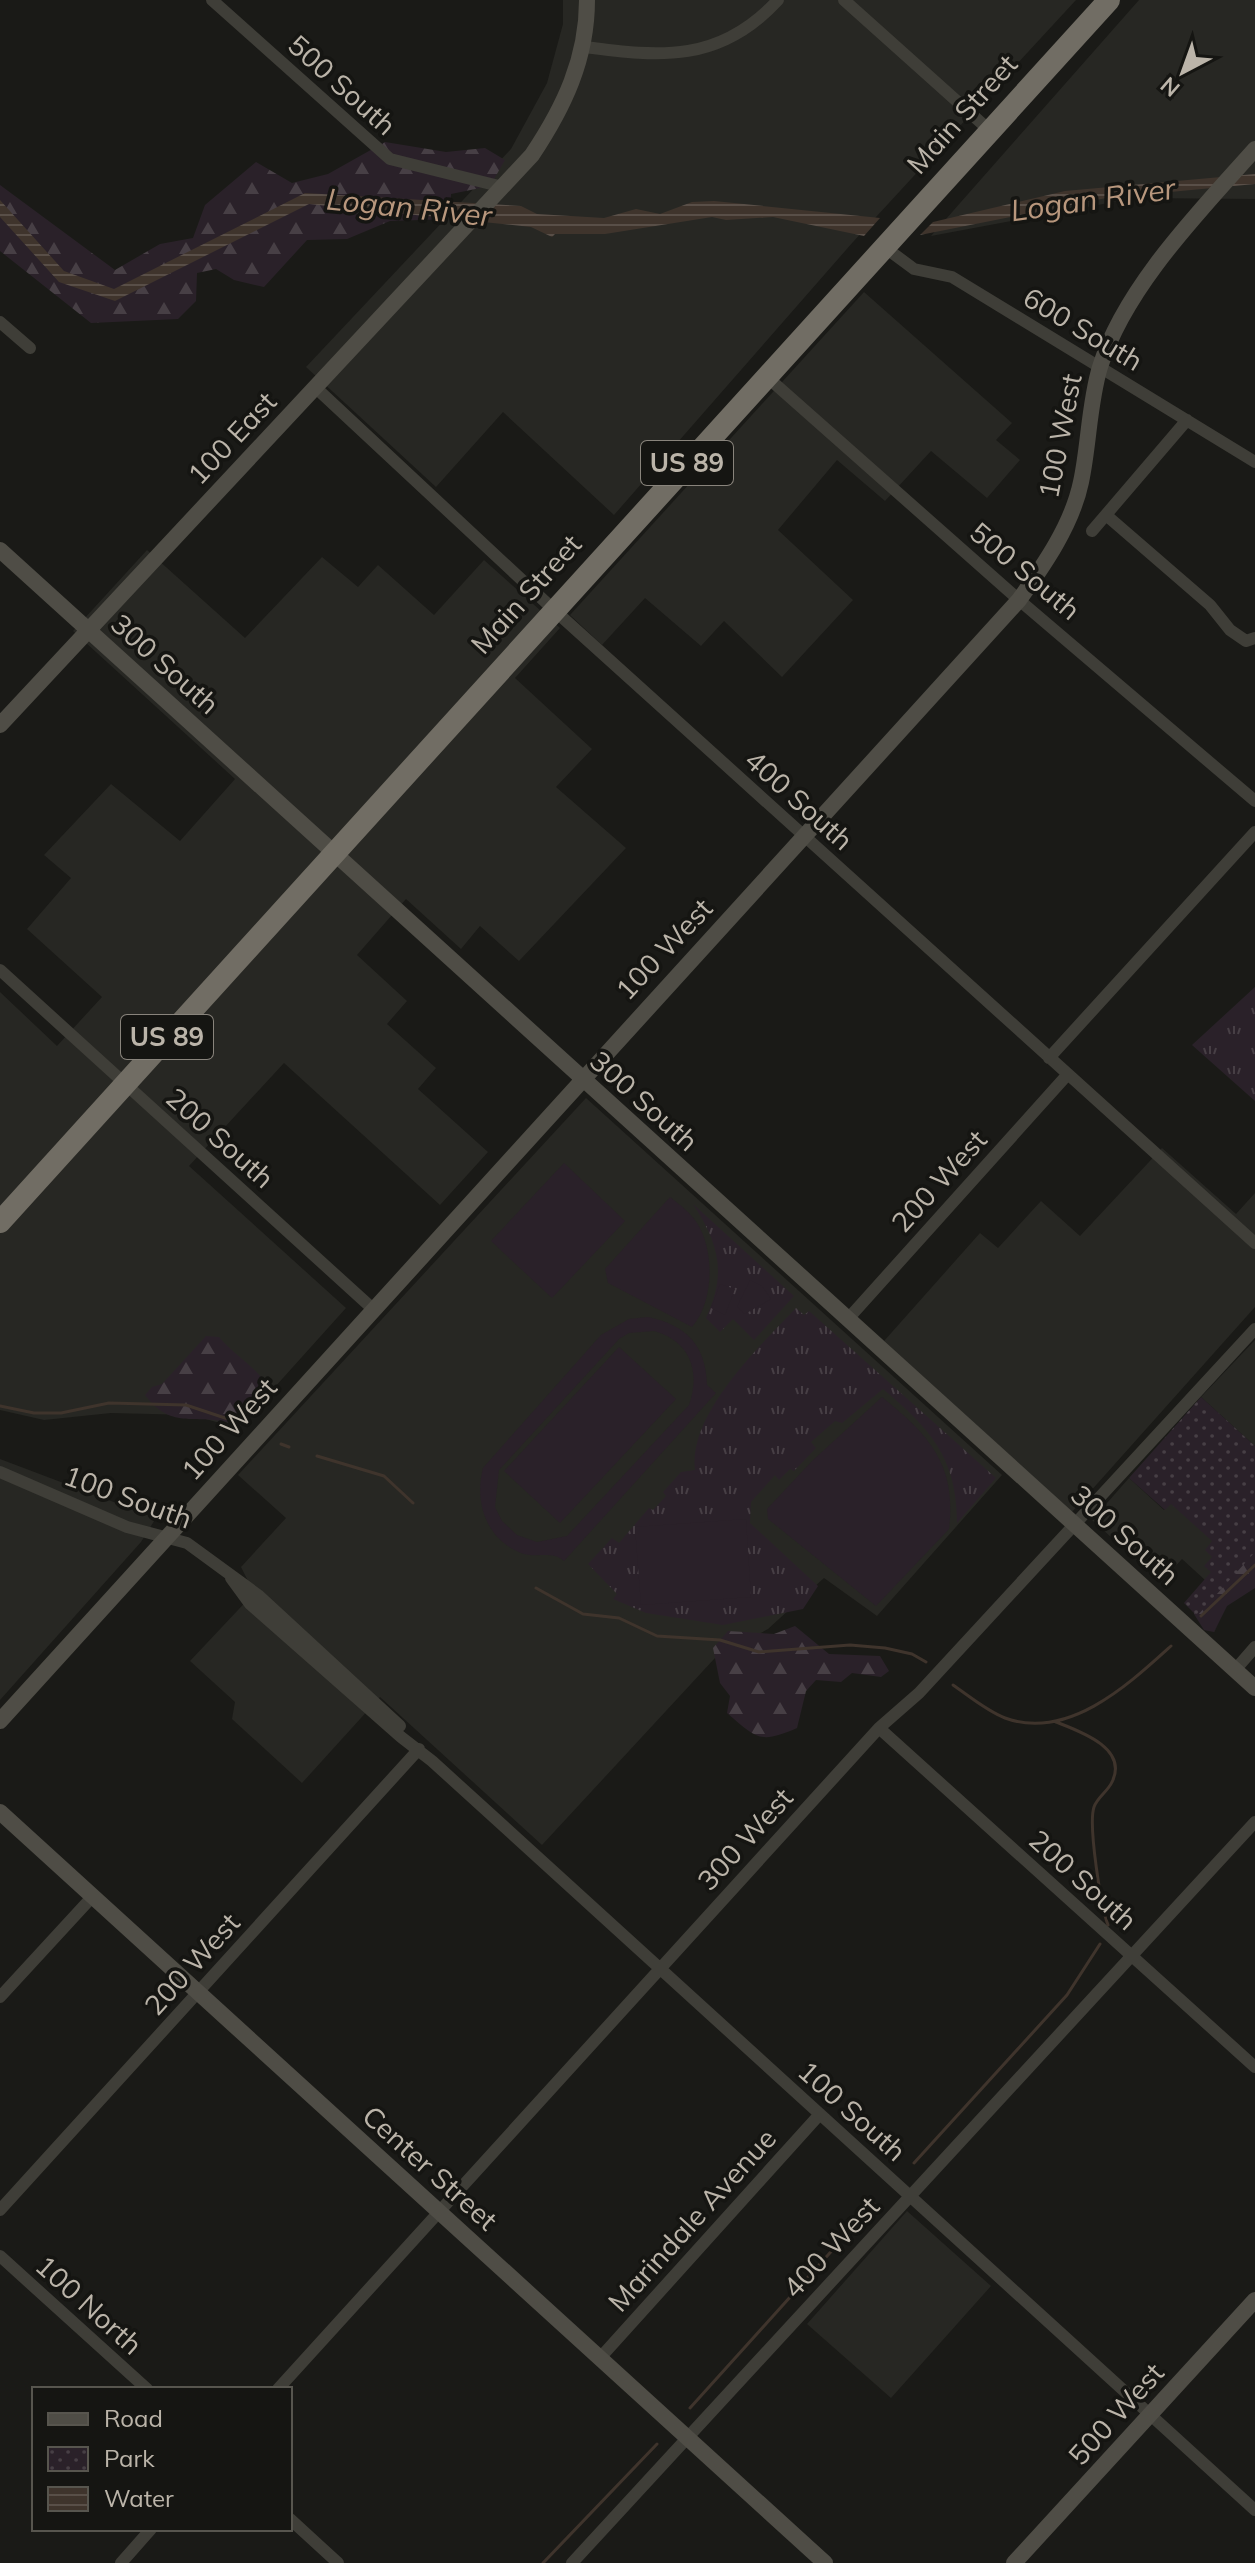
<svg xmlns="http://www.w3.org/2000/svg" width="1255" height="2563" viewBox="0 0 1255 2563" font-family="Mulish,sans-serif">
<defs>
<pattern id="grass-tufts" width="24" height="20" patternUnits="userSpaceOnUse" patternTransform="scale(2)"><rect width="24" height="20" fill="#2a2129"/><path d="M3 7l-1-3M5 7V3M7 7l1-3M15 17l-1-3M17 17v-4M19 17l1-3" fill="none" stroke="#473f45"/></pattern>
<pattern id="forest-firs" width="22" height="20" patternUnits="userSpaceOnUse" patternTransform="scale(2)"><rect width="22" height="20" fill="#2a2129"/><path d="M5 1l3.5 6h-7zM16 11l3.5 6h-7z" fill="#473f45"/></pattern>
<pattern id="park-dots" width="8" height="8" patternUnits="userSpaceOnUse" patternTransform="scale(2)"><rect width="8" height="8" fill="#2a2129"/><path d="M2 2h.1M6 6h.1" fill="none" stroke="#473f45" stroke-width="1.8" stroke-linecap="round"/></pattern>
<pattern id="water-rules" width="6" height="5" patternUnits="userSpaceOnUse" patternTransform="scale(2)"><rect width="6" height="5" fill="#3f342c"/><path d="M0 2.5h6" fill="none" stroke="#594f48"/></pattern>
</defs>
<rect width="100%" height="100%" fill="#1a1a17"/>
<path fill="#272723" d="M563,0h513l-223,242 -239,273 -111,-103 -67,75 -130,-120 205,-218 36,-66 16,-59z
M1139,0h116v199l-120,-1 -204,38z
M864,292l148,131 -16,17 24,20 -33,38 -56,-47 -46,50 -48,-41 -59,70 75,70 -71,77 -58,-56 -23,25 -56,-48 -43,47 -32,-30z
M147,550l98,88 77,-81 36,30 20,-22 56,50 50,-55 76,68 -45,50 77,71 -36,38 70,61 -107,113 -39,-35 -19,23 -55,-50 -49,56 50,46 -20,23 49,44 -18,21 70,63 -48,53 -156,-142 -95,103 157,142 -108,120 -47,-13 -80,-2 -67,7 -44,-10v-418l57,54 45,-49 -75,-68 44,-51 -27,-23 67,-71 69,57 55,-62 -162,-148z
M586,1098l416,377 -125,141 -53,-38 -56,51 -53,29 -173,187 -162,-148 -78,86 -70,-64 3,-17 -45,-41 64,-68 -13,-26 45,-49 -48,-43z
M1162,1148l74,66 19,-21v114l-183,205 -188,-171 96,-108 18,15 43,-47 39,35z
M1255,1340v106l-54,-49z
M0,1459l156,59 -15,24 -141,158z
M1129,1478l35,32 7,-7 42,38 -1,31 -7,8 -23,-21 -21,23 -69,-62z
M907,2211l84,75 -100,112 -84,-74z"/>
<path fill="url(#grass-tufts)" d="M1255,987v114l-63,-56z
M693,1204l101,92 -40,44 -21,-21 -13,13 -14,-14c21,-45 13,-74 -13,-114z
M796,1308l8,7 5,-4 187,167 -39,45c0,-66 -27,-94 -74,-134l-41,34 -7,-2 -24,21 5,6 -22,23 -4,-2 -11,11 -4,-5 -24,27 -1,21 68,63 -15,23 -80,16 -77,-12 -33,-14 4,-5 -29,-30 24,-26 7,5 30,-35 4,2 13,-14 -3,-4 18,-20 14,-2c-7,-56 64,-123 101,-162z"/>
<path fill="url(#forest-firs)" d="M385,142l61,10 39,-4 20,12 -15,26 -39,8 -1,25 -60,2 -43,18 -40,1 -43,47 -30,-7 -18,-11 -19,4 -1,28 -18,18 -87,4 -91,-72v-66l115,85 45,-26 33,-6 12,-33 51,-43 36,21 36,-9z
M206,1336l13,1c16,19 35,28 49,49l-34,38c-37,-12 -61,8 -89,-29l7,-8 10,-3z
M1255,1525v63l-28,18 -13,26 -10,-2 -10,-16 1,-6z
M795,1626l34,28 51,2 9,15 -8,6 -29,-4 -11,9 -25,-2 -10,11 -9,37c-37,16 -40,11 -70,-15l3,-17 -10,-13 -7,-35 15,-17 46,3z"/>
<path fill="url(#park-dots)" d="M1201,1397l54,49v106l-58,64 -13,-13 27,-31 -7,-6 8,-9 -7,-7 7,-9 -41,-37 -6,6 -36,-32z"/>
<path fill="#2a2129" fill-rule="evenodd" d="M564,1163l61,58 -73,77 -61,-57z
M670,1197c10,8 20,15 27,26 18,28 17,79 -5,104l-84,-44 -3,-14z
M750,1280l12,6 9,13 -26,15 -8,-7z
M720,1284l15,5 -10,26 -14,-7z
M648,1317c38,8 58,28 59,68l9,8 -152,168c-13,-11 -27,-2 -43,-8 -35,-14 -47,-51 -38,-85l118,-133 28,-16zM654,1331c36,10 47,40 35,74l-122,131 -30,6 -20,-7 -15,-14 -7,-14 4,-37 120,-131 10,-6z
M619,1347l57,52 -116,124 -56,-52z
M882,1397c47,38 75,68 67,132l-73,77 -108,-87 -1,-10 45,-48z
M746,1519l5,78 -110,8 -6,-78z"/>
<path fill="url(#water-rules)" d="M1255,174v10l-149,14 -186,37 13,-13 132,-31z
M305,193l216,13 16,8 67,4 32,-9 24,5 32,-12 22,-1 166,17 -16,18 -91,-19 -47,3 -14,-3 -107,17h-50l-3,3 -21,-10 -222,-23 -194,97 -56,-19 -59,-65v-17l64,71 50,18z"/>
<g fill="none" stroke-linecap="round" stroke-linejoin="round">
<path stroke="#3f342c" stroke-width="3" d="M0,1406l34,7h27l48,-10 77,2 51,17
M281,1444l8,3
M317,1456l67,20 29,27
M536,1588l47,26 36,4 38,18 63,4 39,12 91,-7 35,3 27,6 14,8
M1201,1616l54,-51
M953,1685c16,11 34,26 52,33 63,23 123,-33 166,-72
M1056,1722c23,9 73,26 56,60 -4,9 -15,16 -18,25 -6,18 7,100 14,118
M914,2163l153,-168 33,-51
M690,2408l184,-204
M543,2563l114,-119"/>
<path stroke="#3f3e38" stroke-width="12" d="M212,0l178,159 113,28
M844,0l144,129
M584,47c77,10 136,16 194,-47
M883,246l31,23 38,8 303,185
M0,322l30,26
M766,376l253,224 236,201
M315,387l238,222 702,634
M1106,515l104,90 20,25 16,11 9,-3
M1092,531l95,-111
M0,970l373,339
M1049,1058l206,-226
M847,1320l221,-246
M0,1472l127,55 60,16 71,52 142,131
M231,1578l19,26 151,133 31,24 823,749
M1235,1670l20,-23
M879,1728l376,339
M0,1997l93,-101
M0,2210l419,-461
M0,2256l147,133
M600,2358l220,-244
M278,2389l601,-661 40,-35 336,-364
M290,2519l48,44
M121,2563l30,-34
M572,2563l683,-741"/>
<path stroke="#4f4d46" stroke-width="16" d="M0,550l1255,1138
M0,725l532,-570c32,-48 55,-96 55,-155
M0,1721l1019,-1121c25,-35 53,-75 62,-118 8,-37 8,-79 19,-115 25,-80 100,-156 155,-218
M0,1812l825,751
M1014,2563l241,-263"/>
<path stroke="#716d64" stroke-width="22" d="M0,1222l1109,-1222"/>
</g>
<g text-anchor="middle" stroke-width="7" stroke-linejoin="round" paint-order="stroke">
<g fill="#151512" stroke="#89847c" stroke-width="2">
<rect x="641" y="441" width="92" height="44" rx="6"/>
<rect x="121" y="1015" width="92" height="44" rx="6"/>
</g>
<g font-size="26" font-weight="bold" fill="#bbb4a9">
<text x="687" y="472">US 89</text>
<text x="167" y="1046">US 89</text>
</g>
<g font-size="28" fill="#bbb4a9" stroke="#151512">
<text transform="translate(342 85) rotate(42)" y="10">500 South</text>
<text transform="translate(962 114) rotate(-48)" y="10">Main Street</text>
<text transform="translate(1083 329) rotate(31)" y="10">600 South</text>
<text transform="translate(1060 436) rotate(-79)" y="10">100 West</text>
<text transform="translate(232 438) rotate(-47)" y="10">100 East</text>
<text transform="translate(1025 571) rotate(40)" y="10">500 South</text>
<text transform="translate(526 594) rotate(-48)" y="10">Main Street</text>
<text transform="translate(165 664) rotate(42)" y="10">300 South</text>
<text transform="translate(799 800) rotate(42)" y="10">400 South</text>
<text transform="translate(664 949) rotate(-47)" y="10">100 West</text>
<text transform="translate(644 1101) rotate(42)" y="10">300 South</text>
<text transform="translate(220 1138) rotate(42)" y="10">200 South</text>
<text transform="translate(939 1181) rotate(-48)" y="10">200 West</text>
<text transform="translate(229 1429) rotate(-48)" y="10">100 West</text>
<text transform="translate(128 1497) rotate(20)" y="10">100 South</text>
<text transform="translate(1125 1535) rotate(42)" y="10">300 South</text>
<text transform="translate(745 1839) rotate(-48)" y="10">300 West</text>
<text transform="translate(1083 1880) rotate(42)" y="10">200 South</text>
<text transform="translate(192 1964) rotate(-48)" y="10">200 West</text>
<text transform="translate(852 2111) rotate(42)" y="10">100 South</text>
<text transform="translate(430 2168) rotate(42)" y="10">Center Street</text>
<text transform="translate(692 2220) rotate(-48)" y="10">Marindale Avenue</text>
<text transform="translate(831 2247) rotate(-47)" y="10">400 West</text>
<text transform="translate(89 2305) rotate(42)" y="10">100 North</text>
<text transform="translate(1116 2414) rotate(-48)" y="10">500 West</text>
</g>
<g font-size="30" font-style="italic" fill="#b8977d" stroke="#151512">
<text transform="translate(1093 200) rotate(-8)" y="10">Logan River</text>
<text transform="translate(409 208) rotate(6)" y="10">Logan River</text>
</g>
</g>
<rect x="32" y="2387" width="260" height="144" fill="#151512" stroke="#57554e" stroke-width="2"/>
<rect x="48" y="2413" width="40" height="12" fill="#4f4d46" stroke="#57554e" stroke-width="2"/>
<text x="104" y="2427" font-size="24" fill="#bbb4a9">Road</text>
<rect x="48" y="2447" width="40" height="24" fill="url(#park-dots)" stroke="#57554e" stroke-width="2"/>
<text x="104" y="2467" font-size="24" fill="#bbb4a9">Park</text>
<rect x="48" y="2487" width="40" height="24" fill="url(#water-rules)" stroke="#57554e" stroke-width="2"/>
<text x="104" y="2507" font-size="24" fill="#bbb4a9">Water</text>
<g transform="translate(1183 72) rotate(221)" stroke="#151512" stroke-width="6" paint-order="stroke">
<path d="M0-6L14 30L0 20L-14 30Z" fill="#bbb4a9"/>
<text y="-12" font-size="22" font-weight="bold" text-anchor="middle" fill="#bbb4a9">N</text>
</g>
</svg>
